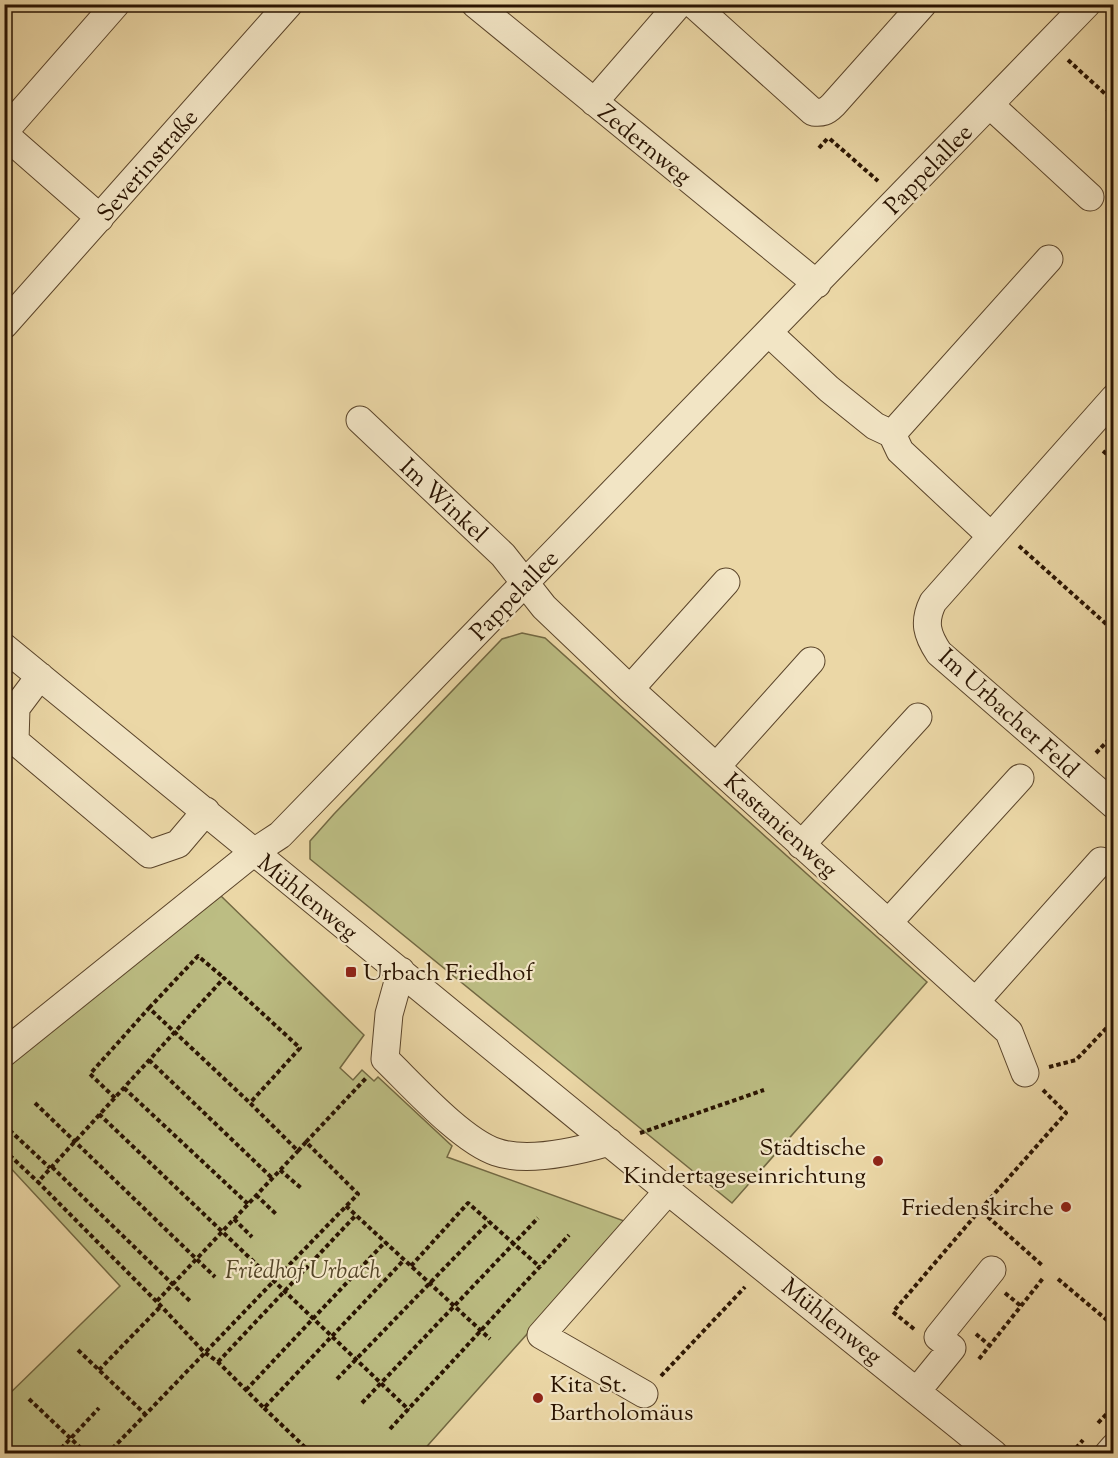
<svg xmlns="http://www.w3.org/2000/svg" width="1118" height="1458" viewBox="0 0 1118 1458" font-family="'Sorts Mill Goudy',serif">
<rect width="100%" height="100%" fill="#ebd7a6"/>
<filter id="stains"><feTurbulence type="fractalNoise" baseFrequency=".00333" numOctaves="4"/><feColorMatrix values="0 0 0 0 .2 0 0 0 0 .09 0 0 0 0 .02 0 0 0 .5 -.17"/></filter>
<radialGradient id="worn" r=".72"><stop offset=".6" stop-color="#630" stop-opacity="0"/><stop offset="1" stop-color="#630" stop-opacity=".3"/></radialGradient>
<path fill="#bcbd83" stroke="#726842" stroke-width="1.5" d="M522,633l23,5 382,344 -195,221 -422,-344v-18l24,-27 168,-175z
M221,896l143,139 -24,33 13,12 9,-10 12,11 4,-4 74,69 -5,11 180,65 -206,231h-416v-55l115,-112 -115,-124v-95z"/>
<g fill="none" stroke-linecap="round" stroke-linejoin="round">
<defs>
<path id="minor" d="M475,4l342,280
M693,4l120,108c9,1 13,0 20,-7l90,-101
M594,102l85,-98
M990,105l100,92
M4,132l112,-128
M4,134l96,84
M4,325l285,-321
M769,333l60,56 46,37 17,8 8,17 91,85
M1114,398l-181,204c-10,20 -6,33 6,51l175,152
M360,420l143,135 41,52 86,82 379,343 16,41
M892,434l157,-175
M4,647l664,544 326,263
M40,676l-24,32 -1,33 134,113 29,-10 28,-33
M630,689l96,-107
M716,767l95,-106
M801,845l117,-128
M888,923l132,-145
M401,971l-12,43 -4,45c28,27 76,81 111,93 31,11 82,-1 113,-10
M976,1001l125,-140
M4,1053l250,-201 26,-17 807,-831
M917,1391l35,-43 -14,-11 54,-67
M644,1394l-103,-59 127,-144
M1108,1454l6,-7"/>
</defs>
<use href="#minor" stroke="#5a442a" stroke-width="29"/>
<path stroke="#291301" stroke-width="4" stroke-dasharray="4.5 3" stroke-linecap="butt" d="M1068,60l46,42
M1107,112l7,-8
M830,139l48,42
M819,148l8,-9
M1103,451l11,9
M1019,546l95,85
M1096,753l18,-19
M149,1008l49,-52 26,22
M149,1060l123,118
M1049,1067l27,-7 38,-40
M124,1088l124,116
M1043,1090l23,23 -86,97 63,56
M115,1098l-25,-24 59,-66 101,95
M35,1103l180,174
M99,1114l310,296
M4,1125l46,43
M640,1133l124,-43
M306,1142l61,-65
M4,1150l34,32
M52,1167l139,135
M280,1170l21,18
M256,1195l20,19
M346,1206l144,133
M234,1219l18,18
M411,1266l57,-63 72,64
M1058,1279l56,47
M1005,1293l16,13
M157,1301l141,-150
M914,1329l-21,-17 87,-102
M976,1334l13,11
M78,1350l67,64
M979,1359l65,-82
M218,1362l138,-147
M99,1370l62,-64
M661,1376l84,-89
M337,1379l152,-157
M246,1390l139,-148
M29,1399l58,55
M362,1403l176,-185
M264,1408l48,46
M1098,1423l16,-17
M390,1429l179,-194
M56,1454l43,-46
M107,1454c84,-86 167,-174 251,-260l-52,-52 -8,9 -48,-48 50,-55 -76,-70 -186,204 123,124 43,46 14,10 46,46 140,-148
M1071,1454l12,-14"/>
<use href="#minor" stroke="#f2e5c5" stroke-width="27"/>
</g>
<g fill="#8f2418" stroke="#f2e5c5" stroke-width="2">
<rect x="345" y="966" width="12" height="12" rx="3"/>
<circle cx="878" cy="1161" r="6"/>
<circle cx="1066" cy="1207" r="6"/>
<circle cx="538" cy="1398" r="6"/>
</g>
<g text-anchor="middle" stroke-width="4.5" stroke-linejoin="round" paint-order="stroke">
<g font-size="24" fill="#291301" stroke="#f2e5c5">
<text transform="translate(645 144) rotate(39)" y="8">Zedernweg</text>
<text transform="translate(147 165) rotate(-49)" y="8">Severinstraße</text>
<text transform="translate(928 169) rotate(-46)" y="8">Pappelallee</text>
<text transform="translate(444 500) rotate(43)" y="8">Im Winkel</text>
<text transform="translate(514 595) rotate(-46)" y="8">Pappelallee</text>
<text transform="translate(1009 713) rotate(42)" y="8">Im Urbacher Feld</text>
<text transform="translate(781 825) rotate(42)" y="8">Kastanienweg</text>
<text transform="translate(308 897) rotate(39)" y="8">Mühlenweg</text>
<text transform="translate(832 1321) rotate(39)" y="8">Mühlenweg</text>
</g>
<g font-size="24" fill="#291301" stroke="#f2e5c5" text-anchor="start">
<text x="363" y="980">Urbach Friedhof</text>
<text x="866" y="1155" text-anchor="end">Städtische<tspan x="866" dy="28">Kindertageseinrichtung</tspan></text>
<text x="1054" y="1215" text-anchor="end">Friedenskirche</text>
<text x="550" y="1392">Kita St.<tspan x="550" dy="28">Bartholomäus</tspan></text>
</g>
<g font-size="24" font-style="italic" fill="#554628" stroke="#f2e5c5">
<text x="303" y="1278">Friedhof Urbach</text>
</g>
</g>
<rect width="1118" height="1458" fill="none" stroke="#ebd7a6" stroke-width="24"/>
<rect x="6" y="6" width="1106" height="1446" fill="none" stroke="#291301" stroke-width="3"/>
<rect x="12" y="12" width="1094" height="1434" fill="none" stroke="#291301" stroke-width="1.5"/>
<rect width="100%" height="100%" filter="url(#stains)"/>
<rect width="100%" height="100%" fill="url(#worn)"/>
</svg>
